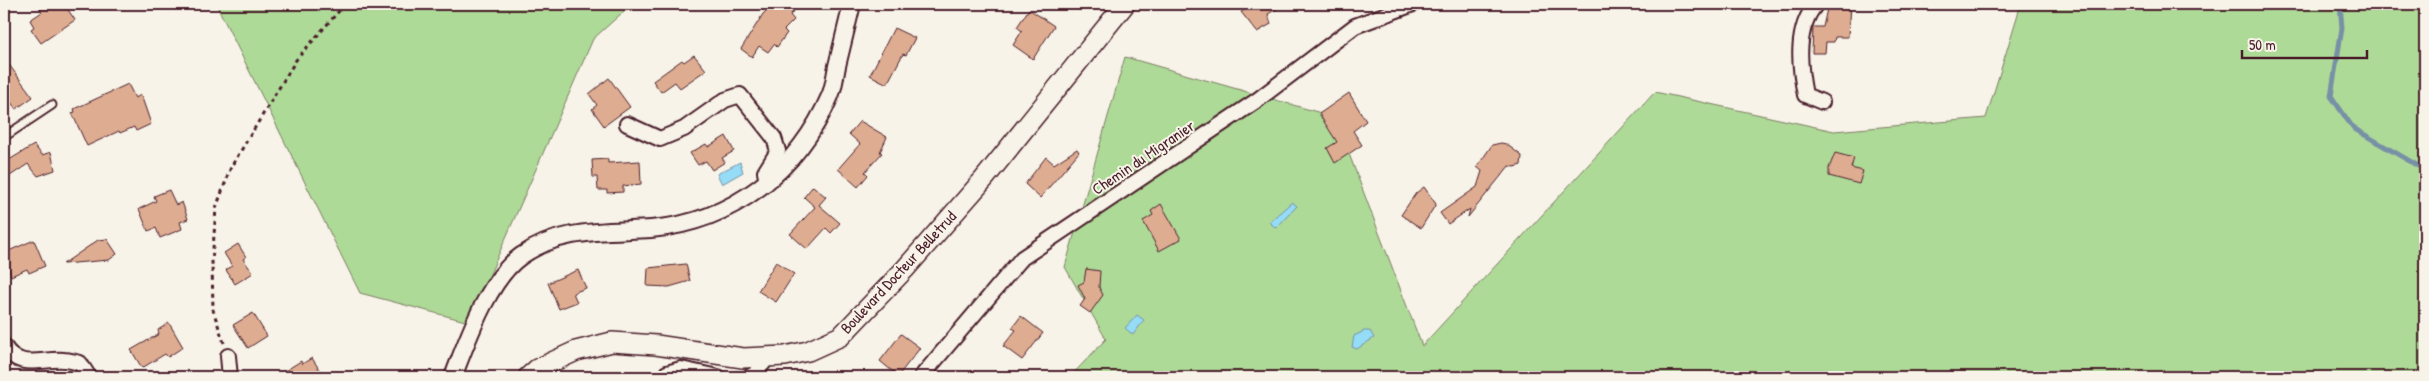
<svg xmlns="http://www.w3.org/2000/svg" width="2429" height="381" viewBox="0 0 2429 381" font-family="'Patrick Hand',sans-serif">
<rect width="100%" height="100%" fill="#f7f3e8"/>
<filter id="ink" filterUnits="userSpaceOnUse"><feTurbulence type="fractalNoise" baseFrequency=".02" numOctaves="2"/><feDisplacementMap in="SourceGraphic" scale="10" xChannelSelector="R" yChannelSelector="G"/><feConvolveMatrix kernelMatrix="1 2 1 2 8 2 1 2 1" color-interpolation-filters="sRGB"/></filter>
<g filter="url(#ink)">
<path fill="#aeda98" stroke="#7c7c62" d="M216,4h416l-39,35 -124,283 -109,-29z
M2021,4h404v373h-1355l36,-38 -41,-72 60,-210 210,60 87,229 233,-254 179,39 152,-13z"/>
<path fill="#95dcf7" stroke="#7790a5" d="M740,162l3,10 -21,12 -5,-10z
M1292,202l5,4 -21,22 -7,-6z
M1137,315l7,5 -11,15 -8,-7z
M1364,331h6l4,7 -17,11 -5,-2 2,-11z"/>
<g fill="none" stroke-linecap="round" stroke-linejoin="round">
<path stroke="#7790a5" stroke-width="5" d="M2340,4l2,24 -11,68 22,32 72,42"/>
</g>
<path fill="#deac91" stroke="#4a1f2b" d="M37,4h27l11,16 -34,23 -10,-14 3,-2 -4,-7 12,-8z
M773,4h27l-10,11 4,5 -10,10 3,3 -10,14 -3,-3 -6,8 -9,-6 -7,11 -11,-8 22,-35z
M1256,4h29l-17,10 3,10 -14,8 -16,-20z
M1828,4h22l-2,33h-13l-1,5h-8l-1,11h-13l1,-26h10z
M1029,9l25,17 -21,33 -20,-14 9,-14 -5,-4z
M894,28l21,10 -9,17 -3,-1 -16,30 -17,-9z
M694,55l12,15 -26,18 -5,-6 -14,10 -8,-11 29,-21 2,2z
M4,58l29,39 -17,12 -12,-16z
M609,78l21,29 -26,19 -12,-17 5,-4 -8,-11z
M128,84l7,14 6,-3 10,29 -15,7 -2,-4 -14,6 -1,-2 -32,15 -15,-33 3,-1 -1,-3z
M1349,93l17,28 -13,10 9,14 -27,18 -8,-15 10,-6 -18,-28z
M860,121l27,16 -7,15 2,1 -17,19 3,3 -10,12 -20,-18 22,-25 -11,-10z
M726,136l8,15 -12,7 3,4 -13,8 -6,-9 -8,4 -8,-12 16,-9 2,3z
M1501,143l5,1 16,12 -1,9 -6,2 -6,-1 -41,51 2,-8 -22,15 -8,-11 37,-26 5,-16 -5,-4 15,-22z
M34,145l8,10 9,-3 4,18 -17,6 -10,-12 -24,16v-17z
M1077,149l2,3 -39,46 -15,-14 21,-27 8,7z
M1835,153l19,5 -3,10 12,3 -4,13 -30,-8v-8z
M608,159v4l32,-2 1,23 -18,2v6l-16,1v-3h-9l-1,-13h-4l-1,-17z
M813,186l13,11 -7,8 21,18 -9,10 -5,-5 -19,21 -17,-15 25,-27 -11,-10z
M1424,187l12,17 -15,24 -20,-13 15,-22z
M169,190l7,15 6,-3 6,17 -8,3 2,7 -22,9 -4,-10 -8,3 -9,-22 17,-8 -2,-5z
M1161,204l20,35 -22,12 -16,-30 10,-6 -2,-4z
M107,239l10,15 -8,6 -46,4 35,-24z
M34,240l11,26 -16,7 -2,-4 -16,7 -7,-23z
M238,244l8,13 -3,2 10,14 -18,11 -9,-14 6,-4 -8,-13z
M776,262l18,12 -18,28 -18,-11z
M686,264l4,17 -21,6 -22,-1 1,-18z
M1086,269l14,2 -1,16 4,8 -13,18 -10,-7 5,-7 -7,-14 6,-3z
M578,270l8,18 -13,5 4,9 -18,7 -11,-26z
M253,313l14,23 -19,12 -15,-23z
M1021,316l22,17 -21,27 -19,-14 13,-16 -4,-2z
M169,323l14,24 -15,10 -3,-3 -23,14 -11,-18 28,-16 -1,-4z
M901,334l19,14 -22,28 -18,-15z
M312,358l12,19h-49l26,-16 1,3z"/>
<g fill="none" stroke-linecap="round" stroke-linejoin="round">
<defs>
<path id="service" d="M4,137l48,-32"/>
<path id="minor" d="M1816,4c-21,25 -17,61 -11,91l17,7
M627,124l33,15 24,-10 41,-29 15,-5 34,43 4,13 -13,21 2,11
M4,346c15,25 37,12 60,14 5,0 11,2 16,3l9,14
M228,356l2,21
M666,377l1,-4 14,-4 37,8
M749,377l6,-3 13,-17
M921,377l101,-119 234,-157 99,-75 58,-22"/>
<path id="tertiary" d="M453,377c14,-36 35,-98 68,-121 40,-28 84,-24 130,-27 82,-7 147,-59 179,-133 4,-9 5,-20 7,-30 5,-20 10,-41 15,-62"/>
<path id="secondary" d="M528,377l9,-8 39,-18 36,-9 44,3 87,13 42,-2 23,-5 33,-15 64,-67 79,-90 141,-175"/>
</defs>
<use href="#service" stroke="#4a1f2b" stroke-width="11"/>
<use href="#minor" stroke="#4a1f2b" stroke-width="18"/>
<use href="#tertiary" stroke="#4a1f2b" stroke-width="20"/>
<use href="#secondary" stroke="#4a1f2b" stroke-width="22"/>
<path stroke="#4a1f2b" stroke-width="3" stroke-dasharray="4 4" stroke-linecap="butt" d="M224,343l-11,-33 -1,-48 4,-54 15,-41 65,-107 49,-56"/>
<use href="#service" stroke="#f7f3e8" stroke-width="7"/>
<use href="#minor" stroke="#f7f3e8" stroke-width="14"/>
<use href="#tertiary" stroke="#f7f3e8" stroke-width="16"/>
<use href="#secondary" stroke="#f7f3e8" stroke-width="19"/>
</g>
</g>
<g text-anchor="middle" stroke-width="4" stroke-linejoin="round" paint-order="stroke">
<g font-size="16" fill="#4a1f2b" stroke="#f7f3e8">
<text transform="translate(1143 157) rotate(-34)" y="6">Chemin du Migranier</text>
<text transform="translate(898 272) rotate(-47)" y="6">Boulevard Docteur Belletrud</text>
</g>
</g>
<rect width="2429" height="381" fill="none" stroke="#f7f3e8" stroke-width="20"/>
<rect x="10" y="10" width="2409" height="361" fill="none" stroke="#4a1f2b" stroke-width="2" filter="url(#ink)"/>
<path d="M2242 50v8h125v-8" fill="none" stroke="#4a1f2b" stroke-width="2.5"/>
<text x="2249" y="50" font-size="15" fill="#4a1f2b" stroke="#f7f3e8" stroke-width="4" paint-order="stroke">50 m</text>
</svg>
